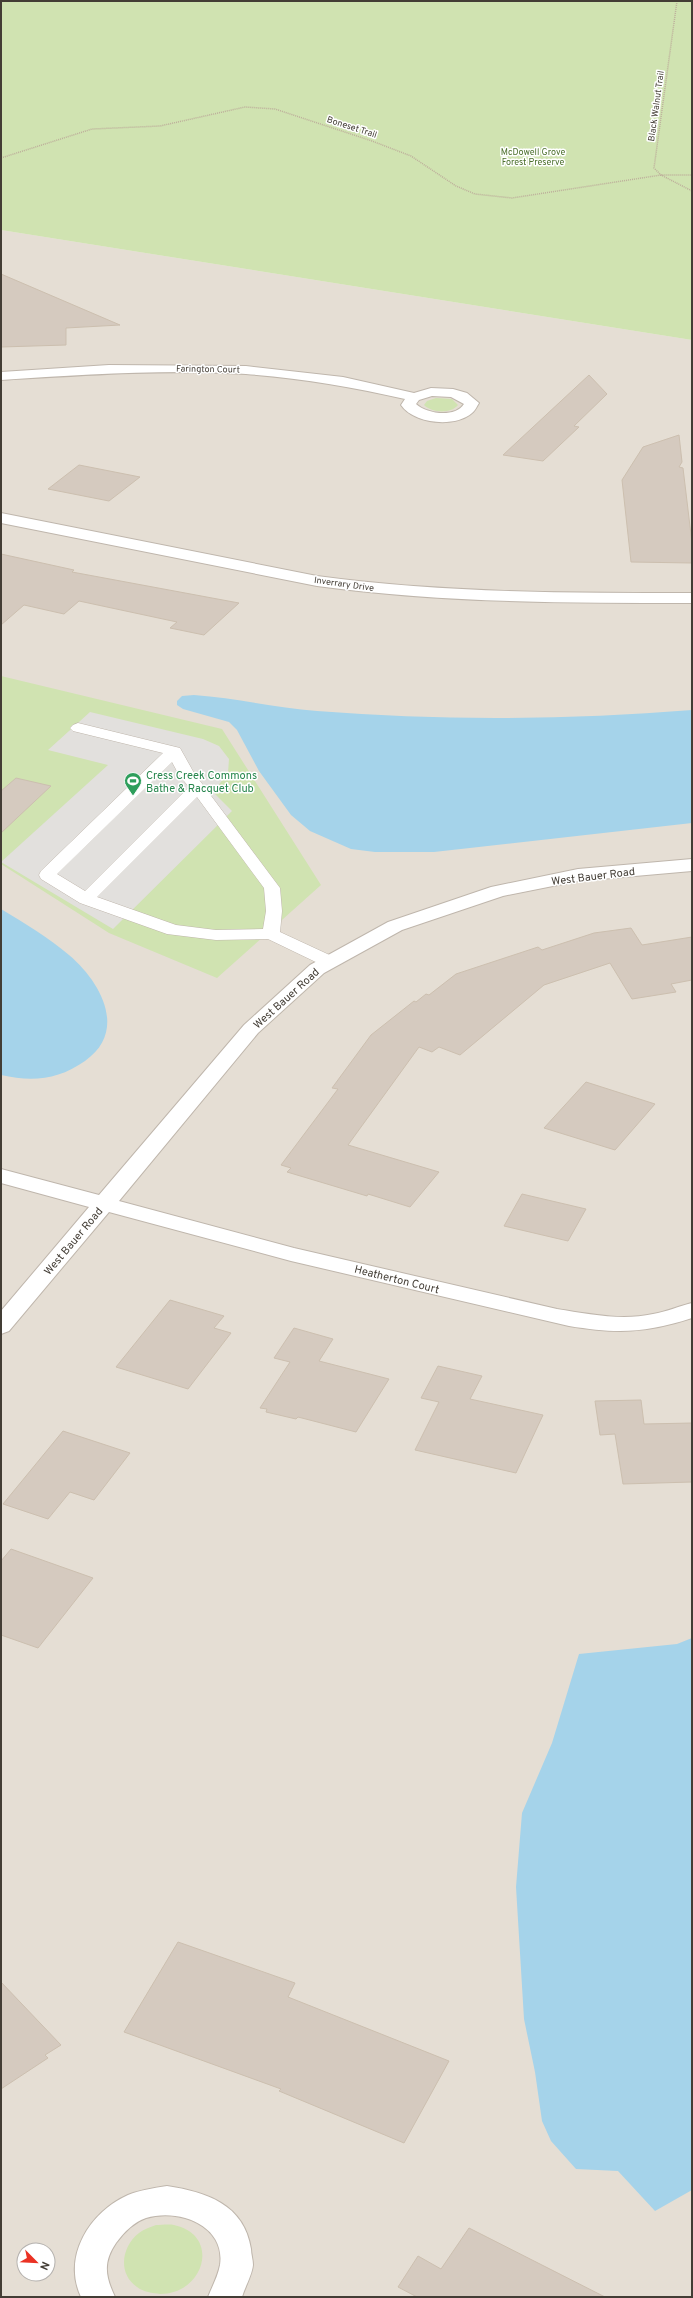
<svg xmlns="http://www.w3.org/2000/svg" width="693" height="2298" viewBox="0 0 693 2298" font-family="Overpass,sans-serif">
<rect width="100%" height="100%" fill="#f1ede5"/>
<path fill="#e5ded4" fill-rule="evenodd" d="M1,230l691,110v1957h-691zM24,2250h24v24h-24z"/>
<path fill="#d0e3b1" d="M1,1h691v339l-691,-110z
M436,398l16,1 6,6c-7,9 -26,8 -34,0l3,-4z
M1,676l221,53 99,156 -104,93 -108,-45 -108,-69z
M156,2225c5,0 13,-1 18,0 47,10 31,69 -14,69 -7,-1 -17,-2 -23,-7 -20,-14 -15,-41 2,-54 5,-4 12,-6 17,-8z"/>
<path fill="#e2e0dd" d="M90,712l113,27 16,7 10,13 -1,14 -15,19 19,19 -119,118 -112,-67 107,-97 -60,-15z"/>
<path fill="#a5d3ea" d="M194,695c42,3 82,13 123,16 125,10 250,9 375,-1v113l-258,29h-59l-24,-3 -41,-18 -19,-16 -32,-44 -22,-41 -8,-8 -46,-13 -6,-4v-4l5,-5z
M1,909c23,14 47,28 68,46 32,27 59,76 16,106 -27,19 -53,21 -84,14z
M692,1638v552l-37,21 -37,-40 -42,-2 -25,-28 -9,-20 -7,-49 -11,-53 -8,-132 6,-74 30,-70 27,-89 98,-10z"/>
<path fill="#d5cabf" stroke="#ccbfaf" d="M1,274l119,51 -54,3v17l-65,2z
M589,375l18,19 -33,32 5,1 -36,34 -40,-6z
M679,435l3,27 -3,5 4,1 9,75v20l-61,-1 -9,-82 21,-33z
M79,465l61,12 -31,24 -61,-12z
M1,554l73,16 -2,2 167,31 -35,32 -34,-7 7,-6 -98,-21 -15,13 -40,-9 -23,20z
M16,778l35,8 -50,47v-42z
M631,928l11,17 50,-8v43l-21,4 5,8 -44,7 -22,-36 -66,22 -84,70 -21,-8 -7,5 -13,-5 -71,98 91,27 -29,35 -42,-13 -1,2 -80,-24 4,-4 -10,-3 57,-76 -6,-1 39,-53 43,-34 2,1 10,-8 3,1 27,-21 82,-27 4,3 52,-17z
M586,1082l69,22 -40,46 -71,-22z
M522,1194l64,15 -18,32 -64,-15z
M170,1300l54,16 -10,12 17,5 -43,56 -72,-22z
M294,1328l39,11 -14,22 70,18 -33,53 -58,-15 -2,2 -30,-7 1,-3 -7,-1 30,-46 -16,-4z
M438,1366l44,10 -12,23 73,16 -27,58 -101,-23 24,-48 -18,-4z
M641,1400l3,24 48,-1v59l-69,2 -8,-50 -15,1 -5,-34z
M63,1431l67,22 -36,47 -24,-8 -22,27 -45,-15z
M11,1549l82,29 -55,70 -37,-13v-74z
M178,1942l117,41 -7,14 161,64 -45,82 -125,-52 2,-2 -157,-57z
M1,1982l60,63 -16,10 3,3 -47,31z
M469,2228l136,69h-188l-19,-10 20,-31 23,13z"/>
<g fill="none" stroke-linecap="round" stroke-linejoin="round">
<defs>
<path id="lane" d="M78,723l102,25 14,25 86,115 2,23 -2,21 56,26 3,4 -3,4h-12l-56,-27 -52,1 -49,-6 -87,-31 -39,-24 -2,-4 2,-4 122,-118 -90,-22 -3,-3 3,-3zM172,762l7,13 10,12 -104,104 -28,-17zM197,797l67,91 2,23 -3,18 -47,1 -40,-5 -79,-28z"/>
<path id="street" d="M109,365l137,1 97,11 71,16 17,-5 22,1 14,4 12,10c-2,3 -4,8 -7,10 -17,15 -58,11 -71,-8l4,-6c-52,-12 -105,-21 -159,-25 -81,-5 -164,1 -245,6v-8zM432,396l19,1 13,7c-9,14 -37,10 -48,0l3,-4z
M1,513l316,63c125,17 249,17 375,17v10c-126,0 -250,0 -375,-17l-316,-63z
M692,859v12l-114,10 -75,15 -101,34 -78,43 -66,60 -139,168 175,47 263,61c31,5 65,12 96,5 13,-2 26,-8 39,-11v15c-46,15 -75,16 -123,8l-278,-65 -182,-49 -100,119 -8,3v-23l88,-104 -88,-24v-14l98,26 145,-170 66,-60 78,-43 103,-35 87,-18z
M167,2186c39,6 77,18 84,63 0,5 2,11 2,16 -1,10 -8,22 -11,32h-34c4,-10 10,-21 12,-32 6,-40 -42,-57 -74,-47 -12,4 -22,14 -30,25 -13,19 -11,33 -1,54h-34c-19,-41 9,-85 47,-102 12,-5 26,-7 39,-9z"/>
</defs>
<use href="#lane" stroke="#bfb6ac" stroke-width="1"/>
<use href="#street" stroke="#bfb6ac" stroke-width="2"/>
<path stroke="#bdae9b" stroke-width="1.5" stroke-dasharray="1 1" stroke-linecap="butt" d="M677,1l-23,167 7,7 31,16
M1,158l91,-29 68,-3 85,-19 30,2 97,32 39,15 45,30 19,8 37,4 149,-23h31"/>
<use href="#lane" fill="#fff" fill-rule="evenodd"/>
<use href="#street" fill="#fff" fill-rule="evenodd"/>
</g>
<defs>
<symbol id="stadium-pin" viewBox="-11 -11 22 30"><path d="M0 17L-7.5 6A9.5 9.5 0 1 1 7.5 6Z" fill="#2e9e5b" stroke="#fff"/><path d="M0-5a6.5 5 0 1 0 0 10a6.5 5 0 1 0 0-10ZM-3.5-1.8h7v3.6h-7Z" fill="#fff"/></symbol>
</defs>
<g fill-rule="evenodd">
<use href="#stadium-pin" x="123" y="771" width="20" height="27"/>
</g>
<g text-anchor="middle" stroke-width="3" stroke-linejoin="round" paint-order="stroke">
<g font-size="9" fill="#433d35" stroke="#fff">
<text transform="translate(656 106) rotate(-82)" y="3">Black Walnut Trail</text>
<text transform="translate(352 127) rotate(18)" y="3">Boneset Trail</text>
<text transform="translate(208 369) rotate(1)" y="3">Farington Court</text>
<text transform="translate(344 584) rotate(8)" y="3">Inverrary Drive</text>
</g>
<g font-size="9" fill="#4c702d" stroke="#fff">
<text x="533" y="155">McDowell Grove<tspan x="533" dy="10">Forest Preserve</tspan></text>
</g>
<g font-size="11" fill="#27864d" stroke="#fff" text-anchor="start">
<text x="146" y="779">Cress Creek Commons<tspan x="146" dy="13">Bathe &amp; Racquet Club</tspan></text>
</g>
<g font-size="11" fill="#433d35" stroke="#fff">
<text transform="translate(593 876) rotate(-7)" y="4">West Bauer Road</text>
<text transform="translate(286 998) rotate(-42)" y="4">West Bauer Road</text>
<text transform="translate(73 1241) rotate(-50)" y="4">West Bauer Road</text>
<text transform="translate(397 1279) rotate(14)" y="4">Heatherton Court</text>
</g>
</g>
<rect width="693" height="2298" fill="none" stroke="#433d35" stroke-width="4"/>
<g transform="translate(36 2262) rotate(114)"><circle r="19" fill="#ffffff" stroke="#b4b1ae"/>
<path d="M0-3L7 15L0 10L-7 15Z" fill="#ea3224"/>
<text y="-6" font-size="11" font-weight="bold" text-anchor="middle" fill="#433d35">N</text>
</g>
</svg>
